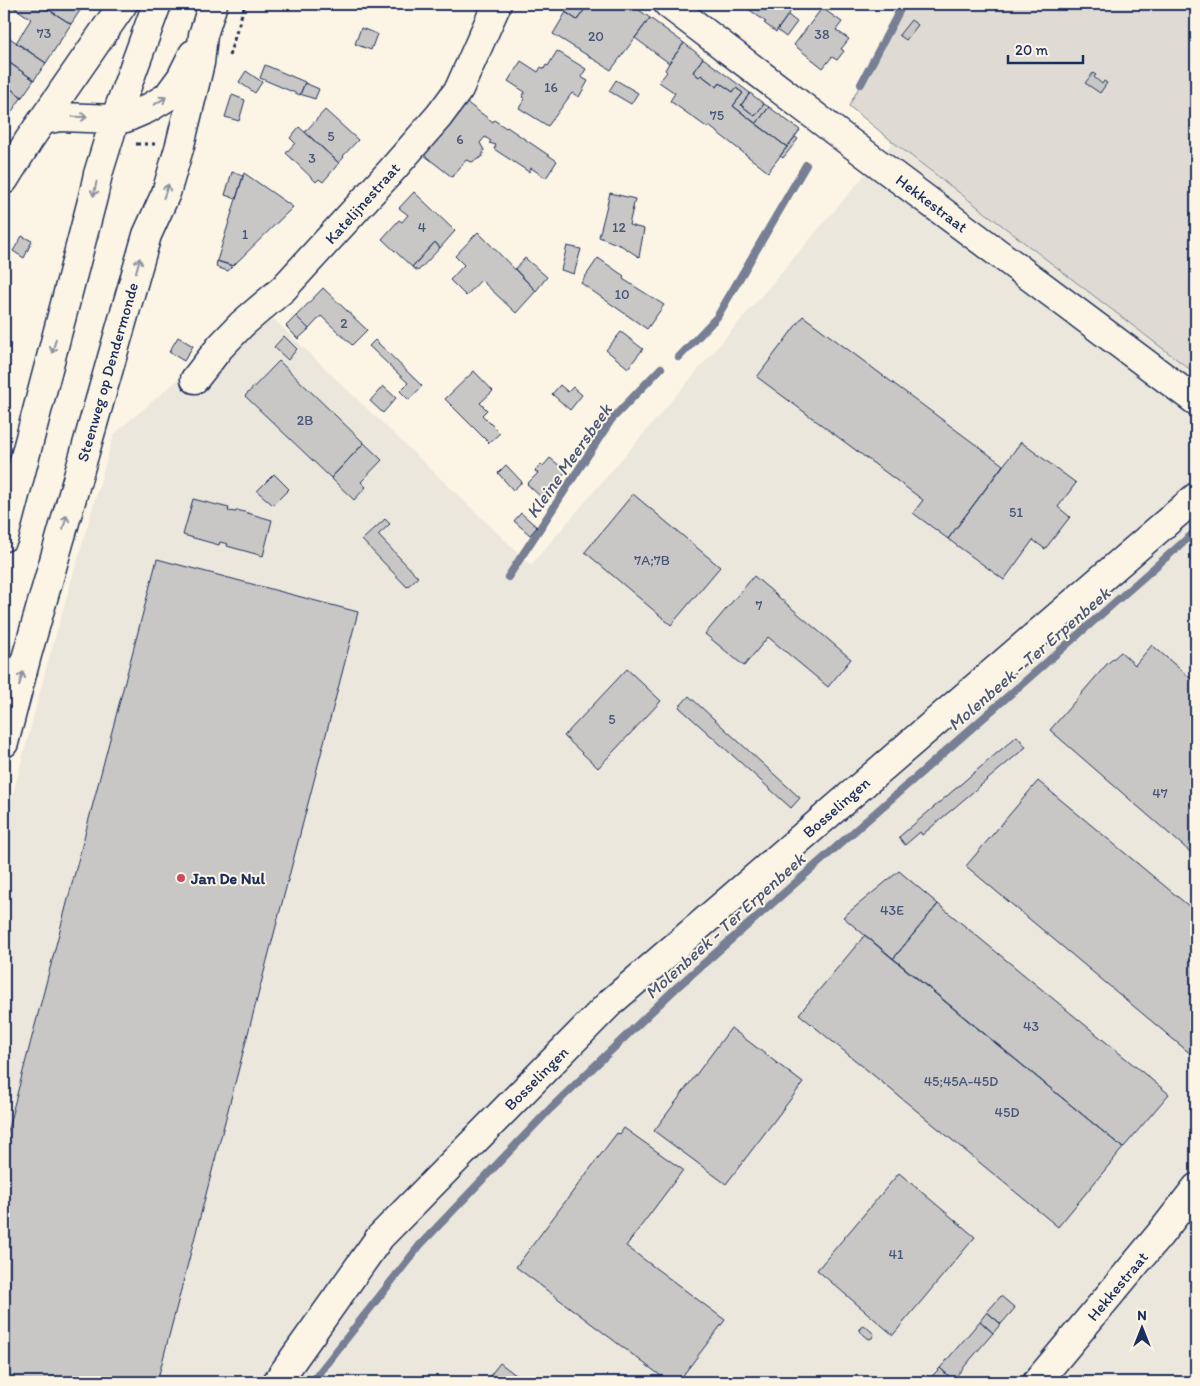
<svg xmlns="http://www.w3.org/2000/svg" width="1200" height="1386" viewBox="0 0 1200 1386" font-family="Itim,sans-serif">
<rect width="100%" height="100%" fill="#fcf5e5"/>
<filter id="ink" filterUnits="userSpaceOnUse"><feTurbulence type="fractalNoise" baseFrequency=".02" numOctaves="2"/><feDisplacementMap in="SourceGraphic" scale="10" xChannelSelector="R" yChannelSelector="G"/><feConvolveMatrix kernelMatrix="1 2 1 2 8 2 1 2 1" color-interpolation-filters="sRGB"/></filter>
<g filter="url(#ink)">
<path fill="#ece7dc" d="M893,142l303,232v1008h-1192v-554l43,-163 67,-231 148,-126 269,257z"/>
<path fill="#dfdbd4" stroke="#7d8599" d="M903,4h293v370l-303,-232 -44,-36z"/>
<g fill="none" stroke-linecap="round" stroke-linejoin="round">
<path stroke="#767f94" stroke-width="8" d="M861,84l42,-80
M679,357l38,-40 89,-152
M508,577l103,-157 50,-52
M312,1382l108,-137 130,-136 126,-121 520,-457"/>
</g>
<path fill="#c8c7c6" stroke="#1b2f5e" d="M9,4h31l31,20 -25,39 -30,-20 15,-24z
M40,4h39l4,2 -12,18z
M571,4h13l3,2 -10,14 -12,-8z
M589,4h42l19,14 -39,52 -58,-36 13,-22 11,8z
M750,4h44l1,1 -19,27 -12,-9 2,-1 -19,-14z
M822,8l20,14 -6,8 13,9 -8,10 3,2 -7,9 -5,-3 -9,11 -29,-23z
M788,15l9,7 -11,15 -9,-7z
M650,18l34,25 -15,20 -34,-25z
M911,20l7,5 -12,15 -7,-5z
M361,28l16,6 -6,16 -16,-6z
M4,34l42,29 -12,17 -30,-21z
M684,43l19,15 -10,14 6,5 2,-2 16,12 3,-4 13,9 3,-4 7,5 -10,13 54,41 -19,25 -59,-46 -1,2 -38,-27 5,-8 -16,-11 8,-10 -2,-2 4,-7z
M557,51l29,18 -5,8 7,4 -9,16 -7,-4 -24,33 -29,-18 6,-9 -3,-2 3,-5 -17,-11 13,-20 17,11 3,-5 3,2 2,-4 2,1z
M703,58l47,35 -9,12 14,11 9,-12 5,3 -13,17 -23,-18 10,-13 -7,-5 -3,4 -13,-9 -3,4 -16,-12 -2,2 -6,-5z
M4,59l30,21 -12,17 -18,-13z
M265,65l40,17 -5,13 -40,-17z
M246,71l16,11 -7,11 -16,-11z
M1093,73l3,2 -2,2 8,7 2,-3 3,2 -7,10 -15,-10z
M616,80l22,13 -7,11 -22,-13z
M305,83l14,6 -4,10 -15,-5z
M4,84l18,13 -16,23 -2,-2z
M750,93l14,11 -9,12 -14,-11z
M232,95l13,5 -6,21 -14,-4z
M466,102l27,20 1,-2 12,8 1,-1 50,34 -11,17 -15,-10 -2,4 -35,-23 2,-4 -7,-2 2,-2 -6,-4 -5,6 4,7 -2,7 -10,5 -6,-2 -14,17 -28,-22z
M769,107l31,23 -13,17 -31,-23z
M325,110l33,30 -15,16 1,1 -5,6 -34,-31z
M299,127l40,36 -16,19 -4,-3 -3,3 -30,-29 9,-10 -5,-5z
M795,137l3,2 -15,19 -3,-2z
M232,172l11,4 -7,23 -11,-4z
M244,173l49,34 -60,59 -16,-5z
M414,192l41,39 -15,17 -5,-6 -23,25 -30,-28 17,-19 3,2 6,-7 -9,-7z
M610,193l25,6 -6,26 15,4 -5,28 -17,-11 -23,-9z
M478,232l58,59 -20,22 -35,-33 -15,16 -16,-16 14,-15 -9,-9z
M22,236l10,5 -8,17 -11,-7z
M435,242l5,6 -22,23 -6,-4z
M567,246l14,3 -7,25 -13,-4z
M525,258l22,19 -11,14 -21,-22z
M598,258l26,18 -1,3 41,26 -17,24 -66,-46z
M217,261l16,5 -5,5 -12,-4z
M323,288l44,42 -15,15 -31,-29 -12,13 -13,-13z
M296,316l13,13 -11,10 -12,-13z
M803,316l200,149 -55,74 -35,-26 10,-13 -166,-123z
M621,332l22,17 -15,19 -22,-18z
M284,336l13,13 -9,11 -14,-13z
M178,337l15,9 -9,15 -15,-9z
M375,340l47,46 -13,14 -9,-9 8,-8 -39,-37z
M279,361l85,82 -33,35 -86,-82z
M474,371l19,20 -13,12 7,7 -5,5 18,18 -11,10 -44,-44z
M560,385l8,7 5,-5 9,8 -12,15 -18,-16z
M383,386l13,12 -13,15 -13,-12z
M1021,442l55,41 -18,24 12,10 -25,32 -12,-9 -29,40 -56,-41z
M364,443l18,17 -21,22 5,5 -12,13 -23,-22z
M550,458l16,13 -23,28 -16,-15 11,-11 -3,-2 6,-7 2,2z
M506,465l16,17 -9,8 -15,-17z
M274,474l15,15 -16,16 -16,-14z
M633,494l87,73 -49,58 -86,-73z
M193,499l36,9 -1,3 8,1 1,-2 35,10 -9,36 -36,-10 1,-2 -8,-2 -1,3 -36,-10z
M521,513l16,14 -7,8 -16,-14z
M385,519l5,5 -12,11 40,42 -11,10 -45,-47z
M157,559l201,53 -201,770h-153v-238z
M754,576l97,83 -23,28 -60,-50 -24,29 -39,-32z
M1152,645l44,38v174l-146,-127 57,-66 14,-12 14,13z
M627,669l34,32 -63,67 -34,-32z
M689,696l111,102 -9,10 -112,-101z
M1017,736l9,11 -104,88 -2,-3 -15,13 -6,-8z
M1038,781l158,131v138l-4,5 -226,-189z
M899,871l39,33 -45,55 -50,-42z
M938,904l231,190 -46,54 -230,-189z
M865,935l258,213 -65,79 -259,-213z
M731,1028l72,55 -77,101 -72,-53z
M624,1128l59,42 -57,76 99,74 -47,62h-9l-153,-115 101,-134 3,1z
M899,1173l76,64 -82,98 -76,-65z
M1001,1296l14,12 -14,16 -14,-12z
M987,1312l14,12 -8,9 -13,-12z
M980,1321l13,12 -40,47 -13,-12z
M864,1325l10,9 -2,4 -3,1 -10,-8 2,-4z
M500,1363l25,19h-40z
M940,1368l13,12 -2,2h-12l-7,-6z"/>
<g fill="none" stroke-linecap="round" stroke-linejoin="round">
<defs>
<path id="street" d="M668,4l168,128 360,269
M195,379l25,-32 22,-23 41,-35 108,-118 48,-55 20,-27 38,-85
M277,1382l103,-145 231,-235 585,-505
M1037,1382l124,-149 35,-45"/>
<path id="secondary" d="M44,120l16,-3 55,2 11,-1 21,-9 20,-12 14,-19 12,-24
M4,180l25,-40 94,-136
M4,537l89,-340 5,-23 17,-55 42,-115
M4,743l23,-88 120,-420 19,-42 14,-48 20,-82 3,-28 10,-31"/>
</defs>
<use href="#street" stroke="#1b2f5e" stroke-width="31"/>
<use href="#secondary" stroke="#1b2f5e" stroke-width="31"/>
<path stroke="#1b2f5e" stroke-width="3" stroke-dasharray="4 4" stroke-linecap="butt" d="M229,56l16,-52
M136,144h19"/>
<use href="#street" stroke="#fcf5e5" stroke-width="28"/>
<use href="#secondary" stroke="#fcf5e5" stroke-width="28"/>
</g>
<defs><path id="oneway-shaft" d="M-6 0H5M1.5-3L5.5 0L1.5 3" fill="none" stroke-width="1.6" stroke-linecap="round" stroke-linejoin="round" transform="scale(1.25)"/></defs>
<g stroke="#8c92a2">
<use href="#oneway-shaft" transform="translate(160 101) rotate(-33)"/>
<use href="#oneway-shaft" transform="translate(80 117) rotate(1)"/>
<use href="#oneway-shaft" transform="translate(95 189) rotate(102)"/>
<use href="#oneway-shaft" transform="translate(166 191) rotate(-70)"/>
<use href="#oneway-shaft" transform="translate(138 265) rotate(-74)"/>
<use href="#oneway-shaft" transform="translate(54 346) rotate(105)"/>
<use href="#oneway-shaft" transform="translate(65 522) rotate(-74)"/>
<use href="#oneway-shaft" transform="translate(21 679) rotate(-75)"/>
</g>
</g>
<circle fill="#d1495b" stroke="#fcf5e5" stroke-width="2" cx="181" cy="878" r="5"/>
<g text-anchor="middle" stroke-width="4" stroke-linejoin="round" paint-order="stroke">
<g font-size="14" fill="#465578">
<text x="44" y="38">73</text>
<text x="822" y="39">38</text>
<text x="596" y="41">20</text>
<text x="551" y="92">16</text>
<text x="717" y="120">75</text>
<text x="331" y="141">5</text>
<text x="460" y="144">6</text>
<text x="312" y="163">3</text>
<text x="422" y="232">4</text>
<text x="619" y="232">12</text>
<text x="245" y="239">1</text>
<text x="622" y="299">10</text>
<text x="344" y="328">2</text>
<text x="305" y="425">2B</text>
<text x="1016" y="517">51</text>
<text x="652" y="565">7A;7B</text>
<text x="759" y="610">7</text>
<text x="612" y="724">5</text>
<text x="1160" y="798">47</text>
<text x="892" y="915">43E</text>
<text x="1031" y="1031">43</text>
<text x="961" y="1086">45;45A-45D</text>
<text x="1007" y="1117">45D</text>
<text x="896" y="1259">41</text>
</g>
<g font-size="16" fill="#1b2f5e" stroke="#fcf5e5">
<text transform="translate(362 203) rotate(-48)" y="6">Katelijnestraat</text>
<text transform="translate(932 203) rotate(37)" y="6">Hekkestraat</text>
<text transform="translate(107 372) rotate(-74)" y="6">Steenweg op Dendermonde</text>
<text transform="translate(836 807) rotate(-41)" y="6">Bosselingen</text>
<text transform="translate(536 1078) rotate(-45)" y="6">Bosselingen</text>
<text transform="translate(1117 1286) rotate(-50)" y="6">Hekkestraat</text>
</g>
<g font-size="16" font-weight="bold" fill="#1b2f5e" stroke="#fcf5e5" text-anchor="start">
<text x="191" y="884">Jan De Nul</text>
</g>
<g font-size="18" font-style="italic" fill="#485779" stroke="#fcf5e5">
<text transform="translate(569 461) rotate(-55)" y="6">Kleine Meersbeek</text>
<text transform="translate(1029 659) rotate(-41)" y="6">Molenbeek - Ter Erpenbeek</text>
<text transform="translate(725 926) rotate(-42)" y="6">Molenbeek - Ter Erpenbeek</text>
</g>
</g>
<rect width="1200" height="1386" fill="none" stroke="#fcf5e5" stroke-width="20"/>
<rect x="10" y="10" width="1180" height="1366" fill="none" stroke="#1b2f5e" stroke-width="2" filter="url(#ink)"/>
<g transform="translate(1142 1328)" stroke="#fcf5e5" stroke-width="4" paint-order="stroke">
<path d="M0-4L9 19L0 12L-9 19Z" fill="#1b2f5e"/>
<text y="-8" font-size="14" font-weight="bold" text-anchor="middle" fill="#1b2f5e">N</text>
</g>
<path d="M1008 55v8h75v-8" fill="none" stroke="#1b2f5e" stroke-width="2.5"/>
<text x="1015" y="55" font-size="15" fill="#1b2f5e" stroke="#fcf5e5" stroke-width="4" paint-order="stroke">20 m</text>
</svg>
